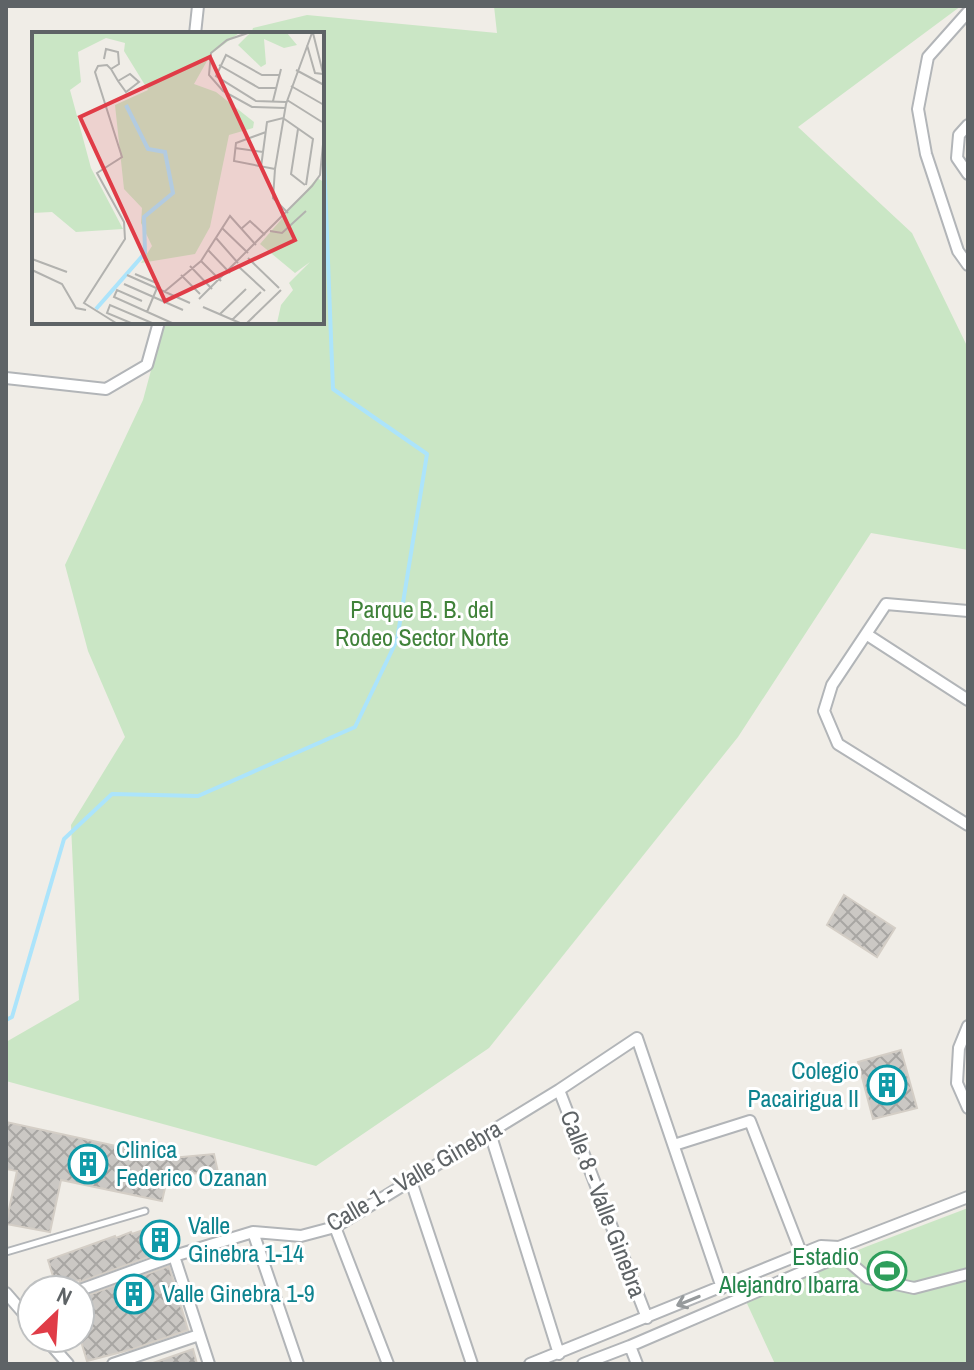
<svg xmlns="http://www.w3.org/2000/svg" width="974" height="1370" viewBox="0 0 974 1370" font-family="'Archivo Narrow',sans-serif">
<defs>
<pattern id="building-cross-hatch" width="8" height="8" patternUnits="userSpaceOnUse" patternTransform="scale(2)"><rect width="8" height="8" fill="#cbc8c4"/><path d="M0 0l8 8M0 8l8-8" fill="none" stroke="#a8a6a3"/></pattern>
</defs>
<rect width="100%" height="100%" fill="#f0ede7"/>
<path fill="#cae6c5" d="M494,6h467l-163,121 114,106 56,115v202l-97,-17 -133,204 -249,311 -173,118 -310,-85v-39l73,-42 -8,-175 54,-88 -37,-86 -23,-86 78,-165 21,-78h158v-288h-71l2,-6 54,-13 190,18z
M968,1208v156h-193l-31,-67 124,-51z"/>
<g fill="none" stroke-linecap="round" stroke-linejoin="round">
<path stroke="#ace4fb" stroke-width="4" d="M6,1020l6,-3 52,-178 48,-45 86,2 157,-69 42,-87 30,-186 -94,-65 -11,-282"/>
</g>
<path fill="url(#building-cross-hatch)" stroke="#d4cec6" stroke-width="2" d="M844,895l51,33 -18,29 -50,-32z
M901,1050l16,58 -44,11 -15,-57z
M6,1122l165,36 43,-4 4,18 -50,3 -6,26 -101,-21 -11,52 -44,-8 11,-53 -11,-2z
M163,1223l7,26 -90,33v-2l-24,6 -8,-26 67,-24 1,2 15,-6 1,2z
M169,1266l19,64 -55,19 -46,12 -7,-23v-3l4,-2 -4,-15v-20z
M193,1349l4,15h-44v-1z"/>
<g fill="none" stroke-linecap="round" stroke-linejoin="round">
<defs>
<path id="service" d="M6,1252l139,-41"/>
<path id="minor" d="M968,12l-40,45 -10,52 8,45 32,97 10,14
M195,34l3,-28
M968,125l-9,10 -2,23 11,16
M6,378l100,11 41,-24 12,-43
M968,611l-82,-7 -54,81 -8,26 14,33 130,81
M866,634l102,66
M968,1026l-9,22 -2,35 11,25
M559,1090l88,228
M490,1133l69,221
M674,1145l76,-24 52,134
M411,1181l61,183
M335,1227l53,137
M253,1232l45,132
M844,1245l4,16 20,17 46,10 54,-14
M174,1256l35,108
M80,1290l94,-34 79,-24 48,4 34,-9 224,-137 78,-52 85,250
M6,1293l26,30
M45,1338l23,26
M630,1346l7,18
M113,1364l86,-29
M530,1364l291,-118 18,1 129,-50
M583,1364l47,-18 198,-85 11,-14"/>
</defs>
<use href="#service" stroke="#b2b5b8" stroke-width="9"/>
<use href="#minor" stroke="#b2b5b8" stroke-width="14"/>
<use href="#service" stroke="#fff" stroke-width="5"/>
<use href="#minor" stroke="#fff" stroke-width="10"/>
</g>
<defs><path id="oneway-shaft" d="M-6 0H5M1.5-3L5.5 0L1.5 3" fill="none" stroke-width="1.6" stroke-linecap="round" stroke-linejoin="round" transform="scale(2)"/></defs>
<use stroke="#969a9c" href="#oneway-shaft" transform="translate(688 1301) rotate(158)"/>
<defs>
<symbol id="building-ring" viewBox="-11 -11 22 22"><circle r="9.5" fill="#fff" stroke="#0f9aa8" stroke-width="1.5"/><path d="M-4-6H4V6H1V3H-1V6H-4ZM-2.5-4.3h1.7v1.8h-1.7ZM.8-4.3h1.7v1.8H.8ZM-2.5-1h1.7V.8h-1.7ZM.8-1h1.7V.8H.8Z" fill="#0f9aa8"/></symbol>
<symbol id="stadium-ring" viewBox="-11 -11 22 22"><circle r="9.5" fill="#fff" stroke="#2e9e5b" stroke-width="1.5"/><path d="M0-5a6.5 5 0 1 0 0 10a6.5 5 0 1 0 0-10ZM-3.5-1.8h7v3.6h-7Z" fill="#2e9e5b"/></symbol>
</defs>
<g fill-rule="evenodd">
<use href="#building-ring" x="865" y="1063" width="44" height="44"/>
<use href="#building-ring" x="66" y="1142" width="44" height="44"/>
<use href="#building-ring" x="138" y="1218" width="44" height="44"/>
<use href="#stadium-ring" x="865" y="1249" width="44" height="44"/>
<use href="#building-ring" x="112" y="1272" width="44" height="44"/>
</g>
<g text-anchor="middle" stroke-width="6" stroke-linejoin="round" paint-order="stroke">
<g font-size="24" fill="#40823a" stroke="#fff">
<text x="422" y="618">Parque B. B. del<tspan x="422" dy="28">Rodeo Sector Norte</tspan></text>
</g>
<g font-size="24" fill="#0d838f" stroke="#fff" text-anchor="start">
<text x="859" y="1079" text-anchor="end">Colegio<tspan x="859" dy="28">Pacairigua II</tspan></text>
<text x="116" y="1158">Clinica<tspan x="116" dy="28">Federico Ozanan</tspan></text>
<text x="188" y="1234">Valle<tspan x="188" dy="28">Ginebra 1-14</tspan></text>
<text x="162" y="1302">Valle Ginebra 1-9</text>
</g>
<g font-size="24" fill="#5e6366" stroke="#fff">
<text transform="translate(414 1176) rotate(-30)" y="8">Calle 1 - Valle Ginebra</text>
<text transform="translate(603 1204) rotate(69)" y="8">Calle 8 - Valle Ginebra</text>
</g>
<g font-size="24" fill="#27864d" stroke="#fff" text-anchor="end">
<text x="859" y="1265">Estadio<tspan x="859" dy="28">Alejandro Ibarra</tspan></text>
</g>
</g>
<g transform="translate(32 32)">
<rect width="292" height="292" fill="#f0ede7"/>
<path d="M0,1h207l-28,21 -17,30 22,8 38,30 -1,6 -24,7 -19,92 -15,27 -54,9 11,-17 -11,-23 1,-15 -18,-19 -9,-84 33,-15 -24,-39 1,-8 -19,-5 -28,14 3,30 -11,8 21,78 32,61 -47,3 -24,-20 -20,1zM218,1h37l10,12 -13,3 -20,-9 2,25 -5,3 -23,-22zM285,146l7,4v141h-47l4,-18 12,-15 -4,-7 21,-21 -15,11 -35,-29z" fill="#cae6c5"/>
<path fill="none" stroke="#ace4fb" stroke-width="4" d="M64,277l49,-56 -1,-36 29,-24 -8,-41 -17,-3 -22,-44"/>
<path fill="none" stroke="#b2b2af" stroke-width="2" d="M216,1l-21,7 -16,13 -2,22 14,16 29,16 33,1M281,1l11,44M275,13l8,28 8,1M72,27l2,-10 12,3 1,12 -8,5M187,33l40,23h17M264,38l28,15M247,43h-17l-36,-20 -10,21 40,25 30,1M259,54l33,19M255,68l35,22M241,69l8,-32M266,97l-7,45 14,11M234,100l-30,11 -2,18 41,8M203,116l28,4M229,135l6,-45 16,-4 30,21 -7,46M256,181l-15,-15 2,-29 11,-65 26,-71M190,196l26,25M209,197l9,-8 15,14M238,199l12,2 24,-22M184,206l22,25M176,218l22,23M216,226l31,30M0,227l35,13M169,229l20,20M158,234l22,23M207,235l26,24M0,238l30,14 14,24 10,2M103,242l24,10M95,243l63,28M149,243l19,19M92,252l59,26M132,260l37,-31 29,-45 26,29M167,267l113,-113 8,-11 4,-41M110,269l-25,-11 -3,7 58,26M171,275l37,16M115,280l10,-24M188,282l26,-25M200,288l29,-28M84,291l-32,-20 41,-64 -1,-17 -27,-49 25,-16 -27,-85 3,-6 9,-1 4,4 7,12 8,11 13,-10 -9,-8 -12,7M99,291l-24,-10 3,-8 42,18M160,291h27M215,291l34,-33"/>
<path fill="#e03c47" fill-opacity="0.15" stroke="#e03c47" stroke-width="4" d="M178,25l85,183 -130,61 -85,-184z"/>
<rect width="292" height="292" fill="none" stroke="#5e6366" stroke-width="4"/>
</g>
<rect width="974" height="1370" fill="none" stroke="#5e6366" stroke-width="16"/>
<g transform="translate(56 1314) rotate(25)"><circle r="38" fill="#ffffff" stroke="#bfc1c2" stroke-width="2"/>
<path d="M0-6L14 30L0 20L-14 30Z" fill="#e03c47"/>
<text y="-12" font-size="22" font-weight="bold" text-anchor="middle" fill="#5e6366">N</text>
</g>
</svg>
